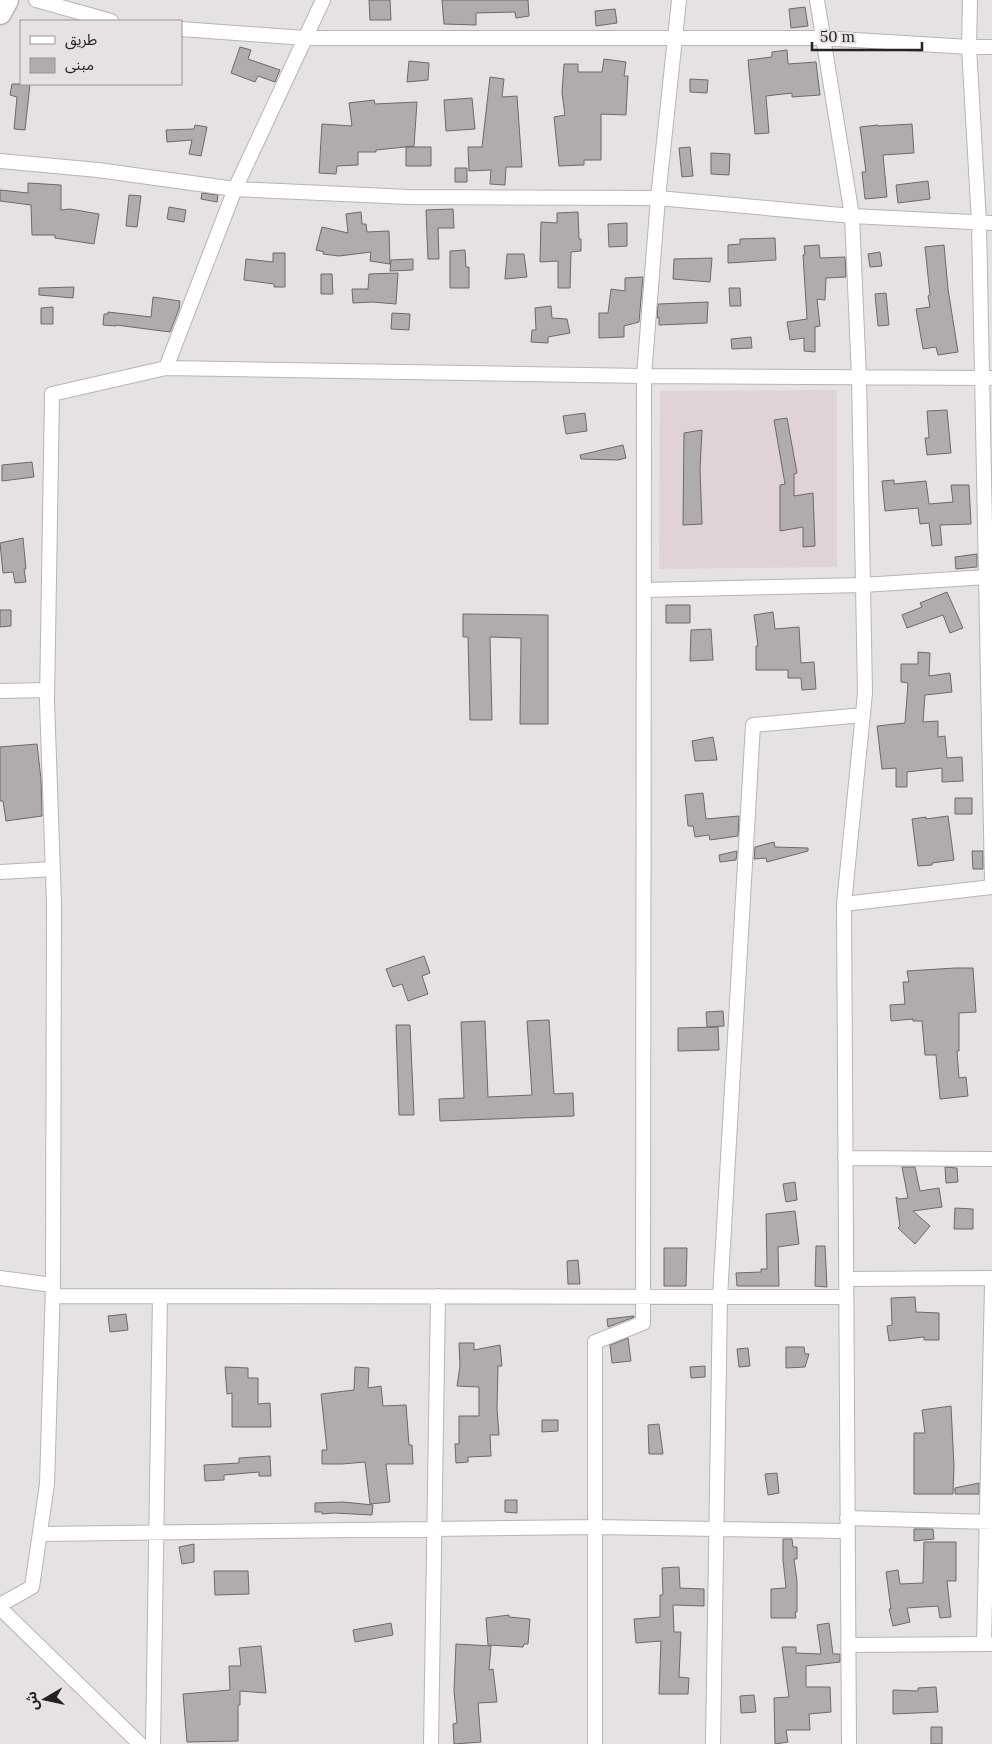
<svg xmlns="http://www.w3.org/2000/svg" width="992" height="1744" viewBox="0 0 992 1744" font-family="Lora,'Noto Sans Arabic',serif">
<rect width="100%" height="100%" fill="#e6e1e2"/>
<path fill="#e0d2d6" d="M837,390v177l-178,2 1,-178z"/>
<path fill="#b0acad" stroke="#6d686a" d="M369,0h21l1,20h-21z
M442,0h86l1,16 -13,2 -1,-6 -39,1v12l-32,-1z
M805,7l3,19 -17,2 -2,-19z
M615,9l2,14 -21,3 -1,-15z
M240,47l11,3 -3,9 32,11 -5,12 -17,-6 -3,6 -24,-9z
M787,50l1,14 28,-2 4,33 -28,2v-4l-26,3 3,37 -14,1 -7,-74 24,-3v-5z
M604,59l22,3 -2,14h4l-2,39 -25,-1v46h-17v5l-25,1 -5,-49 11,-2 -3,-22 2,-29h14v8h24z
M409,61l20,2 -1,17 -21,2z
M490,77l14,2 -2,18 15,-1 5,71h-16l-1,18 -15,-1 1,-14 -22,1 -1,-24h14z
M690,79l18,1 -1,13 -17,-1z
M12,84h18l-5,46 -11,-1 3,-32 -7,-2z
M472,98l3,31 -29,2 -2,-31z
M374,100l1,4 42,-2 -3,44 -38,4v2h-18v13l-21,1 -1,8 -17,-1 3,-49 30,2 -3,-23z
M912,124l2,29 -31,2 4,42 -22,2 -3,-27h4l-6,-45 18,-2v1z
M195,125l12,2 -6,29 -12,-2 3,-14 -25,2 -1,-12 28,-1z
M406,147h25v19h-25z
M690,147l3,29 -11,1 -3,-29z
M711,153l19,1 -1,21 -18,-1z
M455,168h12v14h-12z
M928,181l2,18 -32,4 -2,-18z
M28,183l33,2v25l9,-1 29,5 -5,30 -39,-6v-3h-23l-1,-30 -31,-4v-11l28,3z
M202,193l16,2 -1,7 -16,-3z
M129,195l12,1 -4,31 -11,-1z
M169,207l17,3 -2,12 -17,-3z
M453,209l1,19h-16l1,31h-11l-2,-49z
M361,212l1,12h4l1,8 22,-1 1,33 -20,-3 1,-9 -32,4 -16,-2 1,-2 -8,-2 6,-23 26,6 -2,-19z
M578,212l1,27h2v12l-10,1 -1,36h-12v-27l-18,1 1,-40 16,1v-10z
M627,223v23l-18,1 -1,-23z
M775,238l1,22 -48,3v-18l12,-1v-5z
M819,245l1,13 25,-1 1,20 -20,1 -1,22 -8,-1 3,27 -5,1v25l-11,-1v-13l-14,2 -3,-18 20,-3 -4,-64h2l-1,-9z
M944,245l4,44 10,63 -20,3 -2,-8 -13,2 -7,-40 14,-2 -2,-11 2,-1 -5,-48z
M465,250l1,17h3v21h-19v-37z
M880,252l2,14 -12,1 -2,-13z
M273,253h12v34h-11v-3l-30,-4 2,-21 27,3z
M507,254h17l3,23 -22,2z
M712,258l-2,24 -37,-3 1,-20z
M413,259v11l-23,1 1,-11z
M398,273l-2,31 -23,-2 -20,1 -1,-14h16l1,-15z
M321,274h11l1,20h-12z
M643,277l-4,45 -15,4v11l-25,1v-25h9l3,-24 14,2v-13z
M74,287l-1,11 -34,-3v-7z
M729,288h11l1,18h-11z
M886,293l3,32 -11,1 -3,-32z
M153,297l27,4 -1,8 -9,23 -54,-7v1l-13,-1 1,-11h4v-2l43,5z
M708,302l-1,21 -48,2v-8l-2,1 1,-14z
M551,306l1,12 15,1 3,14 -22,4v6l-17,-1 1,-12h4l-1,-22z
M53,307v17h-12v-16z
M392,313l18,1 -1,16 -18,-1z
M751,337l1,11 -20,1 -1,-10z
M947,410l4,43 -24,2 -2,-17h4l-2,-27z
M585,413l2,18 -21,3 -3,-18z
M787,418l10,55 -3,1v22l19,-3 2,53 -12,1v-20l-23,4v-46l5,-1 -11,-64z
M702,430l-2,39 2,55 -19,1 1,-92z
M623,445l3,13 -8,2 -37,-1 -1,-4z
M32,462l2,15 -32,4v-16z
M894,480v4l32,-3 3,23 24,-2 -2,-17h18l2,39 -31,1 2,20 -10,1 -3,-23 -9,1 -2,-16 -33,3 -3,-30z
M23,538l3,31h-2l2,13 -11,1 -2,-11 -10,1 -3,-30z
M977,554v13l-21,2 -1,-12z
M947,592l16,36 -13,5 -7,-18 -36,13 -5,-13 20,-8 -2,-4z
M666,605h24v18h-24z
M0,610h11v16l-11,1z
M773,612l2,17 24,-2 2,36 13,-1 2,27 -14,1 -1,-12h-13v-8h-32v-24h2l-4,-31z
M463,614l85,1v109h-28l1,-86 -31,-1 2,83h-22l-2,-83h-5z
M711,629l2,31 -23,1 1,-31z
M918,652l12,1 -1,23 21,-3 2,19 -27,3 -2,27 15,-1v16l7,-1 2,22 15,-1 1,24 -21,1v-14l-35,4v15h-11v-19l-14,1 -5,-43 28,-3 3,-40 -7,-1v-18h17z
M713,737l4,23 -22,1 -3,-20z
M37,744l4,35 1,37 -36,5 -3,-20h-3v-54z
M703,793l3,26 33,-3 -1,20 -28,4 -1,-5 -14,2 -2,-11h-5l-3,-31z
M955,798h17v16h-17z
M948,816l6,44 -22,3v2l-14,1 -6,-47 14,-2v2z
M774,842l1,5 33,1v3l-41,11 -1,-4 -12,1 1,-12z
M737,851l-1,9 -16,2 -1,-7z
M972,851h11v18h-10z
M424,956l6,17 -8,3 6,18 -20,7 -6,-17 -9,3 -7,-18z
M955,968h18l3,44 -17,1v38h-2l2,27 7,-1 2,19 -28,3 -4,-44h-11l-3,-34h-9v-2l-22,2 -1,-16 15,-1 -2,-22h6l-2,-11z
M723,1011l1,15 -17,1 -1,-15z
M549,1020l5,74 19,-1 1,23 -134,5 -1,-22 25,-1 -3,-76 24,-1 3,76 44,-2 -5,-74z
M396,1025h14l4,90h-15z
M718,1027l1,23 -41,1v-23z
M902,1167h13l5,24 19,-3 3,19 -29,4 17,15 -15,18 -17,-16 2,-2 -4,-29 3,2 9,-1z
M945,1167l12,1 1,14 -12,1z
M795,1182l2,18 -11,2 -3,-18z
M955,1208l18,1v20h-19z
M795,1211l4,33 -21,3 1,39h-42l-1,-13 25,-1v-3h6l-1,-55z
M816,1246h9l2,41 -12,-1z
M664,1248h23l-1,38h-22z
M578,1260l2,24h-12l-1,-23z
M915,1297l1,15 23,1v27h-15v-3l-35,4 -2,-15 5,-1 -1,-27z
M126,1314l2,16 -18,2 -2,-16z
M634,1316v1l-26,10 -1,-8z
M628,1338l3,23 -19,2 -2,-18z
M459,1343h15v7l26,-5 2,21h-4l-1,42 2,27h-9l1,21 -23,1v5l-12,1 -1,-19h4v-28h20v-29l-22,-1 3,-20z
M786,1347h18l1,7h4l-4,13 -19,1z
M748,1348l2,18 -11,1 -2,-18z
M705,1366v11l-14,1 -1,-11z
M225,1367l23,1v10h10v26l12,-1 1,24h-39v-34l-5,1z
M355,1367l14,1 -1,20 13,-2 2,20 23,-1 3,40h3l1,19h-27l4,38 -20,2 -5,-42 -23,2h-20v-14h5l-6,-56 33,-4z
M951,1406l3,60 -1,28h-39v-61h11l-3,-23z
M542,1420h16v11l-16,1z
M659,1424l4,30h-14l-1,-29z
M270,1456l1,20h-12v-4l-35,3v5l-19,1 -1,-16 35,-2v-5z
M777,1473l2,20 -11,2 -3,-21z
M979,1483v11h-24v-6z
M505,1500h12v13l-12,-1z
M343,1502l30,3 -1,10 -38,-2 -12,1v-2h-7v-9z
M914,1529h19l1,10 -20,2z
M783,1539h9l1,8h4v12h-3l3,22v31h-2l1,6h-25v-29l15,-1 -3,-28z
M924,1542h32v39h-9l4,36 -11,1 -2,-12 -31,2 3,14 -17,4 -4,-17h2l-5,-37 12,-2 2,14 23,-1z
M194,1544v18l-12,2 -3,-17z
M679,1567l1,21 24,1v17l-31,-1 1,27h7l-2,45 10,1 -1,16h-29l2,-53 -25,2 -2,-24 26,-2v-22h3l-1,-27z
M214,1571h34l1,23 -34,1z
M509,1615v2l21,2 -2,25h-4l-1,3 -35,-2 -2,-27z
M391,1623l2,12 -38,7 -2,-12z
M829,1623l4,31h7v8l-34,4v21h24l1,25 -22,2 1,16h-24l2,12 -13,2 -1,-46 15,-1 -7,-50h14v6l25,1 -4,-29z
M456,1644l35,2 -2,24 4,-1 4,33 -19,1 3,39 -27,2 -1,-20 4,-1 -3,-32z
M261,1646l5,47 -26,-2v14h-2v36l-51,1 -4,-48 47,-4 -1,-24h12l-2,-18z
M936,1687l2,25 -45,2v-24l25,1v-3z
M754,1695l2,17 -15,1 -1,-17z
M931,1727h11v17h-11z"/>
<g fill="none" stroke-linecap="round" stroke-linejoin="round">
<defs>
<path id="minor" d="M36,0l75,21
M817,0l35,216 7,162 4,207 2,108 -21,211 5,840
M970,0l-1,47 10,176 13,657
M181,29l124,9h518l146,9h23
M0,161l98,9 137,19 173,8 250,1 194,18 140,7
M166,368l69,-179 88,-189
M644,590l219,-5 123,-8
M0,691l47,-1
M0,872l53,-3
M844,904l148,-17
M845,1158l147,1
M0,1278l53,7
M846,1279l146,-1
M53,1296l793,1
M847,1518l145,4
M40,1534l555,-7 252,4
M0,1605l32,-18 15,-103 6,-199 1,-382 -7,-202 5,-307 114,-26 478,8 348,2
M0,1608l140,136
M984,1644l8,-358
M848,1645l144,-1
M153,1744l7,-448
M431,1744l7,-448
M595,1744v-402l48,-19 1,-947 14,-178 21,-198
M713,1744l7,-447 33,-572 110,-10"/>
<path id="trunk" d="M0,13l7,-13"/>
</defs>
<use href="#minor" stroke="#b8b4b5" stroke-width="16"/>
<use href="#trunk" stroke="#b8b4b5" stroke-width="25"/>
<use href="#minor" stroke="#fff" stroke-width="14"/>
<use href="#trunk" stroke="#fff" stroke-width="22"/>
</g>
<rect x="20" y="20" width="162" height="65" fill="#e6e1e2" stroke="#989495"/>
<rect x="30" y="36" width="25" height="8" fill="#ffffff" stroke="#989495"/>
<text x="65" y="45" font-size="15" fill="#232121">طريق</text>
<rect x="30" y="58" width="25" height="15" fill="#b0acad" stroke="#989495"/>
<text x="65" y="70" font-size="15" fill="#232121">مبنى</text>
<g transform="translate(45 1699) rotate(261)" stroke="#e6e1e2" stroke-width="4" paint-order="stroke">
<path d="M0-4L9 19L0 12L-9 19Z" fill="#232121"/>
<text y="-8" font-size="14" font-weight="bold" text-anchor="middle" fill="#232121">ش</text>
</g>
<path d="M812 42v8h110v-8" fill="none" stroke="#232121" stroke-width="2.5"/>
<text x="820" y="42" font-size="15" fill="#232121" stroke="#e6e1e2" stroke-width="4" paint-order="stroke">50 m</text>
</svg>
